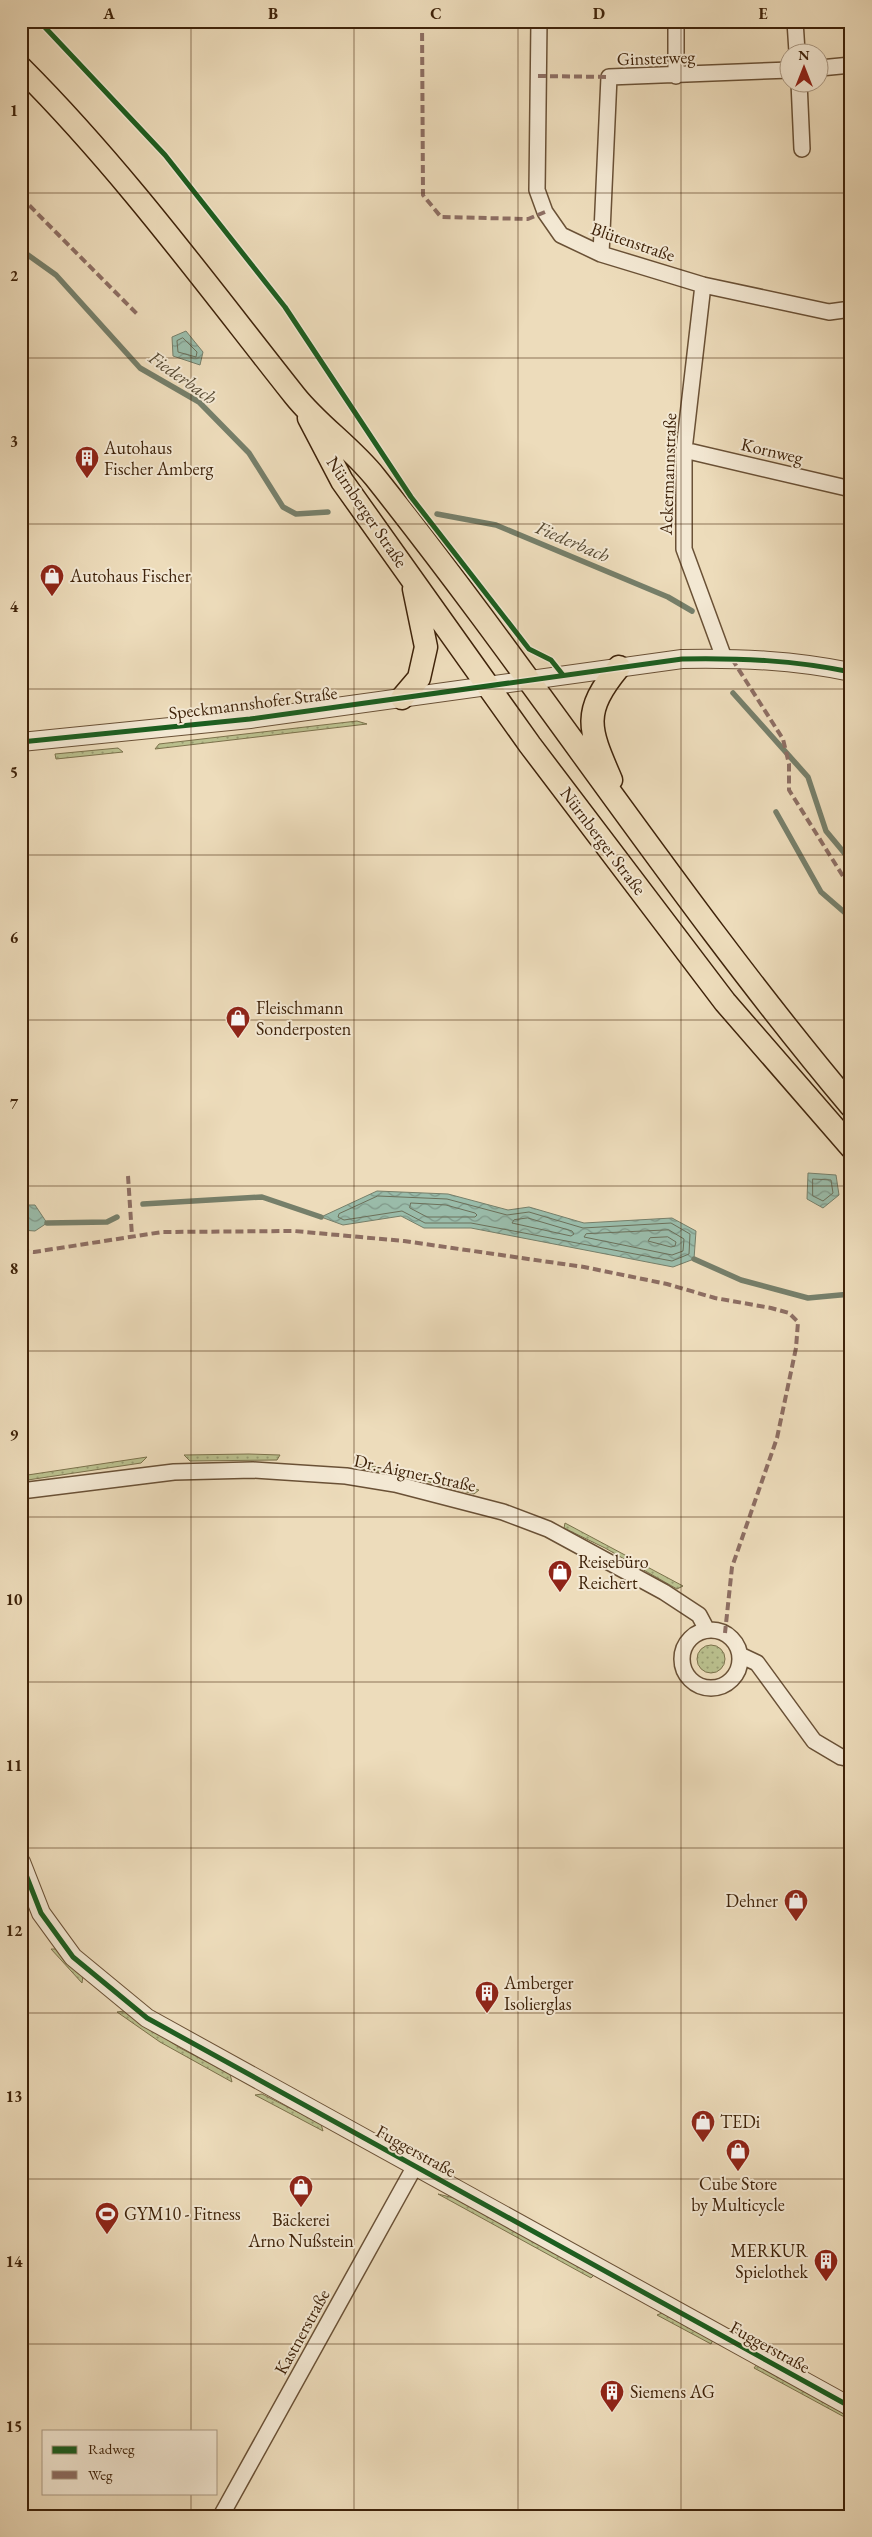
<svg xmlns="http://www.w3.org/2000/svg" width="872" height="2537" viewBox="0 0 872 2537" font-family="'EB Garamond',serif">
<defs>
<pattern id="grass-dots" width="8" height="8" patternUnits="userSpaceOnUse" patternTransform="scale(1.25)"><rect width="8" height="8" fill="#bac08e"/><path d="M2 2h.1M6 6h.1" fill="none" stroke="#999c72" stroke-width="1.8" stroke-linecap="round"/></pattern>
<pattern id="water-waves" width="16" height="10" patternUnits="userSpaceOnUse" patternTransform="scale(1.25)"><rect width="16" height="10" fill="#9abcaa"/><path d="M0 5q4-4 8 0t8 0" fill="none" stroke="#7f9889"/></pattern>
</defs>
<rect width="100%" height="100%" fill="#eddcbb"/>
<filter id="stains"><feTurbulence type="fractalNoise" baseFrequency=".004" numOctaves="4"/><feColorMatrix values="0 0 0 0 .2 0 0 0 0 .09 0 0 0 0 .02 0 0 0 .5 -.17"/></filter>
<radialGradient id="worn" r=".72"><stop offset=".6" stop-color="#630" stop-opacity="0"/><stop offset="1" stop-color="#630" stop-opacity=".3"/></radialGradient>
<path fill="url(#grass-dots)" stroke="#7c724c" d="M357,721l10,3 -212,25 4,-5z
M118,748l5,4 -67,7 -1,-5z
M249,1454l31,1 -3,5 -87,1 -6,-6z
M147,1457l-6,6 -120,18v-5z
M356,1464l39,5 -3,5 -38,-6z
M406,1471l73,19 -5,4 -71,-19z
M565,1523l118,63 -6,3 -72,-41 -41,-20z
M697 1659a14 14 0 1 1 28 0a14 14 0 1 1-28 0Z
M51,1949h7l25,27 -1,7z
M124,2011l56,37 50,26 2,8 -72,-40 -43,-30z
M262,2094l59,30 2,7 -68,-36z
M438,2194l16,4 140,77 -3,3z
M662,2313l51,27 -2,4 -54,-29z
M757,2364l87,49 4,6 -94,-51z"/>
<path fill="url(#water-waves)" stroke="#767f6a" d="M186,331l17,21 -3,13 -27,-9 -1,-19z
M808,1173l28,2 3,20 -16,13 -16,-9z
M377,1191l71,3 60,16 21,-3 55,16 88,-5 24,13 -2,28 -21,8 -202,-39h-47l-23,-12 -58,9 -22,-8z
M21,1205h14l12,18 -12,8 -14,-1z"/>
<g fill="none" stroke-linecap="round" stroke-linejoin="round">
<path stroke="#6c705a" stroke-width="1" d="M183,338l14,14 -1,5 -18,-5 -1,-11z
M813,1179l18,1 2,13 -10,8 -10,-5z
M378,1196l69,3 60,16 22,-3 54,16 88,-5 19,11 -1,20 -17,7 -201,-38h-46l-23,-12 -58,9 -6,-3 1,-3z
M411,1203l35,2 29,8 2,2 -2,2h-48l-17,-9z
M528,1218l44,13 2,3 -3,2 -59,-13 2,-3z
M669,1230l15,9 -1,12 -11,4 -88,-18 2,-3z
M668,1237l8,5 -1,4 -4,1 -23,-6 2,-3z"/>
<path stroke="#767f6a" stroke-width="5.5" d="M21,250l35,25 84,93 59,34 50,51 34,54 13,7 32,-2
M437,514l59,11 172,72 24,14
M733,693l75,84 18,54 25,30
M776,812l45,80 30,26
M143,1204l119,-7 59,20
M47,1223l60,-1 10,-5
M694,1259l47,21 67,18 43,-4"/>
<defs>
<path id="minor" d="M539,21l-2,169 8,22 16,23 40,19 102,31 126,27 22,-3
M676,21v55
M795,21l2,31
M820,68l31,-3
M799,82l3,67
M601,254l8,-177 181,-7
M703,285l-19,165v99l40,109
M684,450l167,39
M21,1491l153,-19 79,-2 93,6 49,8 108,28 45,17 116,63 35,23 8,15
M682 1659a29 29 0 1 1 58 0a29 29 0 1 1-58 0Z
M740,1655l17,8 57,78 27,16 10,2
M221,2516l194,-350"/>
<path id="tertiary" d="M21,742l229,-23 432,-60c58,-1 111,1 169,13
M21,1862l20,51 32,44 74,61 704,389"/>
<path id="primary" d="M21,68c101,101 186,217 274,328 24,30 56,51 80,81 164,206 306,427 476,629
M309,418l33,63 188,264 195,257 126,145
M402,698l17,-20 7,-31 -12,-58
M611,780c-22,-51 -30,-67 8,-113"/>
</defs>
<use href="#minor" stroke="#6a5136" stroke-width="18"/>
<use href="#tertiary" stroke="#6a5136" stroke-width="20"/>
<use href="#primary" stroke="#3f230a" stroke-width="25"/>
<use href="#minor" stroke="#f3e8d3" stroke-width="15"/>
<use href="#tertiary" stroke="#f3e8d3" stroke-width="18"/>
<use href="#primary" stroke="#eddcbb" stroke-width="22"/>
<path stroke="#8d6e63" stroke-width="4" stroke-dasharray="8 4" stroke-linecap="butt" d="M422,21l1,174 18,22 87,2 17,-7
M538,76l71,1
M21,197l117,118
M732,659l51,80 6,25v26l62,99
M128,1176l4,60
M21,1251l13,1 128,-20 132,-1 110,10 180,26 83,17 48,14 56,10 18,5 9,9 -2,26 -19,90 -45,129 -7,66"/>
<defs>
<path id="cycleway" d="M39,21l126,134 120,152 126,190 118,152 22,11 12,15
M21,742l229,-23 432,-60c58,-1 111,1 169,13
M21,1862l20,51 32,44 74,61 704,389"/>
</defs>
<use href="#cycleway" stroke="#f3e8d3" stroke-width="8"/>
<use href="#cycleway" stroke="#1b5e20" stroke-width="5"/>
</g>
<path fill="none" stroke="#3f230a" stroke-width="1" stroke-opacity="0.55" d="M191,21v2410M354,21v2495M518,21v2495M681,21v2495M21,193h830M21,358h830M21,524h830M21,689h830M21,855h830M21,1020h830M21,1186h830M21,1351h830M21,1517h830M21,1682h830M21,1848h830M21,2013h830M21,2179h830M21,2344h830M191,2493v23"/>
<defs>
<symbol id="building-pin" viewBox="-11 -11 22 30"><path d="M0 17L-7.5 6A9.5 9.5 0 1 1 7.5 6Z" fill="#8f2418" stroke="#f3e8d3"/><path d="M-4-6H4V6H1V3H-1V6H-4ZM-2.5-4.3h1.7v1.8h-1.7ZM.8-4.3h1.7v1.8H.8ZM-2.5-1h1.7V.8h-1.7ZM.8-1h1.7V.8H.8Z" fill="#fff"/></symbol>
<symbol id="shop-pin" viewBox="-11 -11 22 30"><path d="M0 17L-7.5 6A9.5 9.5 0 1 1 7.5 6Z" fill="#8f2418" stroke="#f3e8d3"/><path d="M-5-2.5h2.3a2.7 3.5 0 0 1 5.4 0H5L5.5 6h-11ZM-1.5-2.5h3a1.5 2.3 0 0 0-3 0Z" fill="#fff"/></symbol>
<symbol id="stadium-pin" viewBox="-11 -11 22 30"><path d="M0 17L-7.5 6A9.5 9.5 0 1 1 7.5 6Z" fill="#8f2418" stroke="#f3e8d3"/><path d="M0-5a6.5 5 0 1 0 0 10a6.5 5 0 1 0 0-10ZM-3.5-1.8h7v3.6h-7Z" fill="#fff"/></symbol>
</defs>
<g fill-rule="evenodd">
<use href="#building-pin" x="73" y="444" width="28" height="38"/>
<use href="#shop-pin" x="38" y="562" width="28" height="38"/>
<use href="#shop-pin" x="224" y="1004" width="28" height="38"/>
<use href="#shop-pin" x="546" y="1558" width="28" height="38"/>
<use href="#shop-pin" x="782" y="1887" width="28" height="38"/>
<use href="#building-pin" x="473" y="1979" width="28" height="38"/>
<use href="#shop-pin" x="689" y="2108" width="28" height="38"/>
<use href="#shop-pin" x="724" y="2137" width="28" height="38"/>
<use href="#shop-pin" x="287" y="2173" width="28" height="38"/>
<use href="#stadium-pin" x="93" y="2200" width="28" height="38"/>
<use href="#building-pin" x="812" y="2247" width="28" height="38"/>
<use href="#building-pin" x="598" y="2378" width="28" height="38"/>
</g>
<g text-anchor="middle" stroke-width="4" stroke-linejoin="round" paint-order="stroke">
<g font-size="18" fill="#3f230a" stroke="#f3e8d3">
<text transform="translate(656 58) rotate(-2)" y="6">Ginsterweg</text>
<text transform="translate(633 242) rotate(19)" y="6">Blütenstraße</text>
<text transform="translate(772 451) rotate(13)" y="6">Kornweg</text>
<text transform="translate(668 474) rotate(-88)" y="6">Ackermannstraße</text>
<text transform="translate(367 512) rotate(56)" y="6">Nürnberger Straße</text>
<text transform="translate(253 703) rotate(-7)" y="6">Speckmannshofer Straße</text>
<text transform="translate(603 841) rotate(53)" y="6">Nürnberger Straße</text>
<text transform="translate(415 1473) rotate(12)" y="6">Dr.-Aigner-Straße</text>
<text transform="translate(416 2151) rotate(29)" y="6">Fuggerstraße</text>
<text transform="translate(302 2332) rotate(-61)" y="6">Kastnerstraße</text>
<text transform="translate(770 2347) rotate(29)" y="6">Fuggerstraße</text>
</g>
<g font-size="18" fill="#3f230a" stroke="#f3e8d3" text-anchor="start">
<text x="104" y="454">Autohaus<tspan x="104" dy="21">Fischer Amberg</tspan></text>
<text x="70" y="582">Autohaus Fischer</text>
<text x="256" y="1014">Fleischmann<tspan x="256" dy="21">Sonderposten</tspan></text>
<text x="578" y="1568">Reisebüro<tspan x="578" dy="21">Reichert</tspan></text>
<text x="778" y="1907" text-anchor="end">Dehner</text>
<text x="504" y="1989">Amberger<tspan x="504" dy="21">Isolierglas</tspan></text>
<text x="720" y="2128">TEDi</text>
<text x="738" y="2190" text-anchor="middle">Cube Store<tspan x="738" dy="21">by Multicycle</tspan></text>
<text x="124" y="2220">GYM10 - Fitness</text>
<text x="301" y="2226" text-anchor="middle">Bäckerei<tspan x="301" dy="21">Arno Nußstein</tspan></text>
<text x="808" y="2257" text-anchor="end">MERKUR<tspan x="808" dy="21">Spielothek</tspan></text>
<text x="630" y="2398">Siemens AG</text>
</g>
<g font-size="19" font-style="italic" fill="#564932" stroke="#f3e8d3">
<text transform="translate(183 377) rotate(35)" y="7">Fiederbach</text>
<text transform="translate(573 541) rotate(23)" y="7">Fiederbach</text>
</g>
</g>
<rect width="872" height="2537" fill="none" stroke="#eddcbb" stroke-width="55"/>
<rect x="42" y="2430" width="175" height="65" fill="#f3e8d3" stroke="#ab9983"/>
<rect x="52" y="2446" width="25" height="8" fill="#1b5e20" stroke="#ab9983"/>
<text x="88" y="2454" font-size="15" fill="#3f230a">Radweg</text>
<rect x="52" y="2471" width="25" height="8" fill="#8d6e63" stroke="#ab9983"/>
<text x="88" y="2480" font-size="15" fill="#3f230a">Weg</text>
<g transform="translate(804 68)"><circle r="24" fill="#f3e8d3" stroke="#ab9983"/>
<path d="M0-4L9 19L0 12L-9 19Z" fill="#8f2418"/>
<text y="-8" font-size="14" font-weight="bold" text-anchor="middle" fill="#3f230a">N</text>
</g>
<rect x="28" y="28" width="816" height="2482" fill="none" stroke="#3f230a" stroke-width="2"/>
<g font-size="16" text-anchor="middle" font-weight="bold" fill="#3f230a">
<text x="109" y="19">A</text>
<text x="273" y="19">B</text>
<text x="436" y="19">C</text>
<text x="599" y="19">D</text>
<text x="763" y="19">E</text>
<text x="14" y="116">1</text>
<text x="14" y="281">2</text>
<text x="14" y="447">3</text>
<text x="14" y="612">4</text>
<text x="14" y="778">5</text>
<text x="14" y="943">6</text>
<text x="14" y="1109">7</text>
<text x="14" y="1274">8</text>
<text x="14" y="1440">9</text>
<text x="14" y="1605">10</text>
<text x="14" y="1771">11</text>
<text x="14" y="1936">12</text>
<text x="14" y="2102">13</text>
<text x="14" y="2267">14</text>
<text x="14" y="2432">15</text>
</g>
<rect width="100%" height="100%" filter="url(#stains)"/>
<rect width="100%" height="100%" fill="url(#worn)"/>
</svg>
